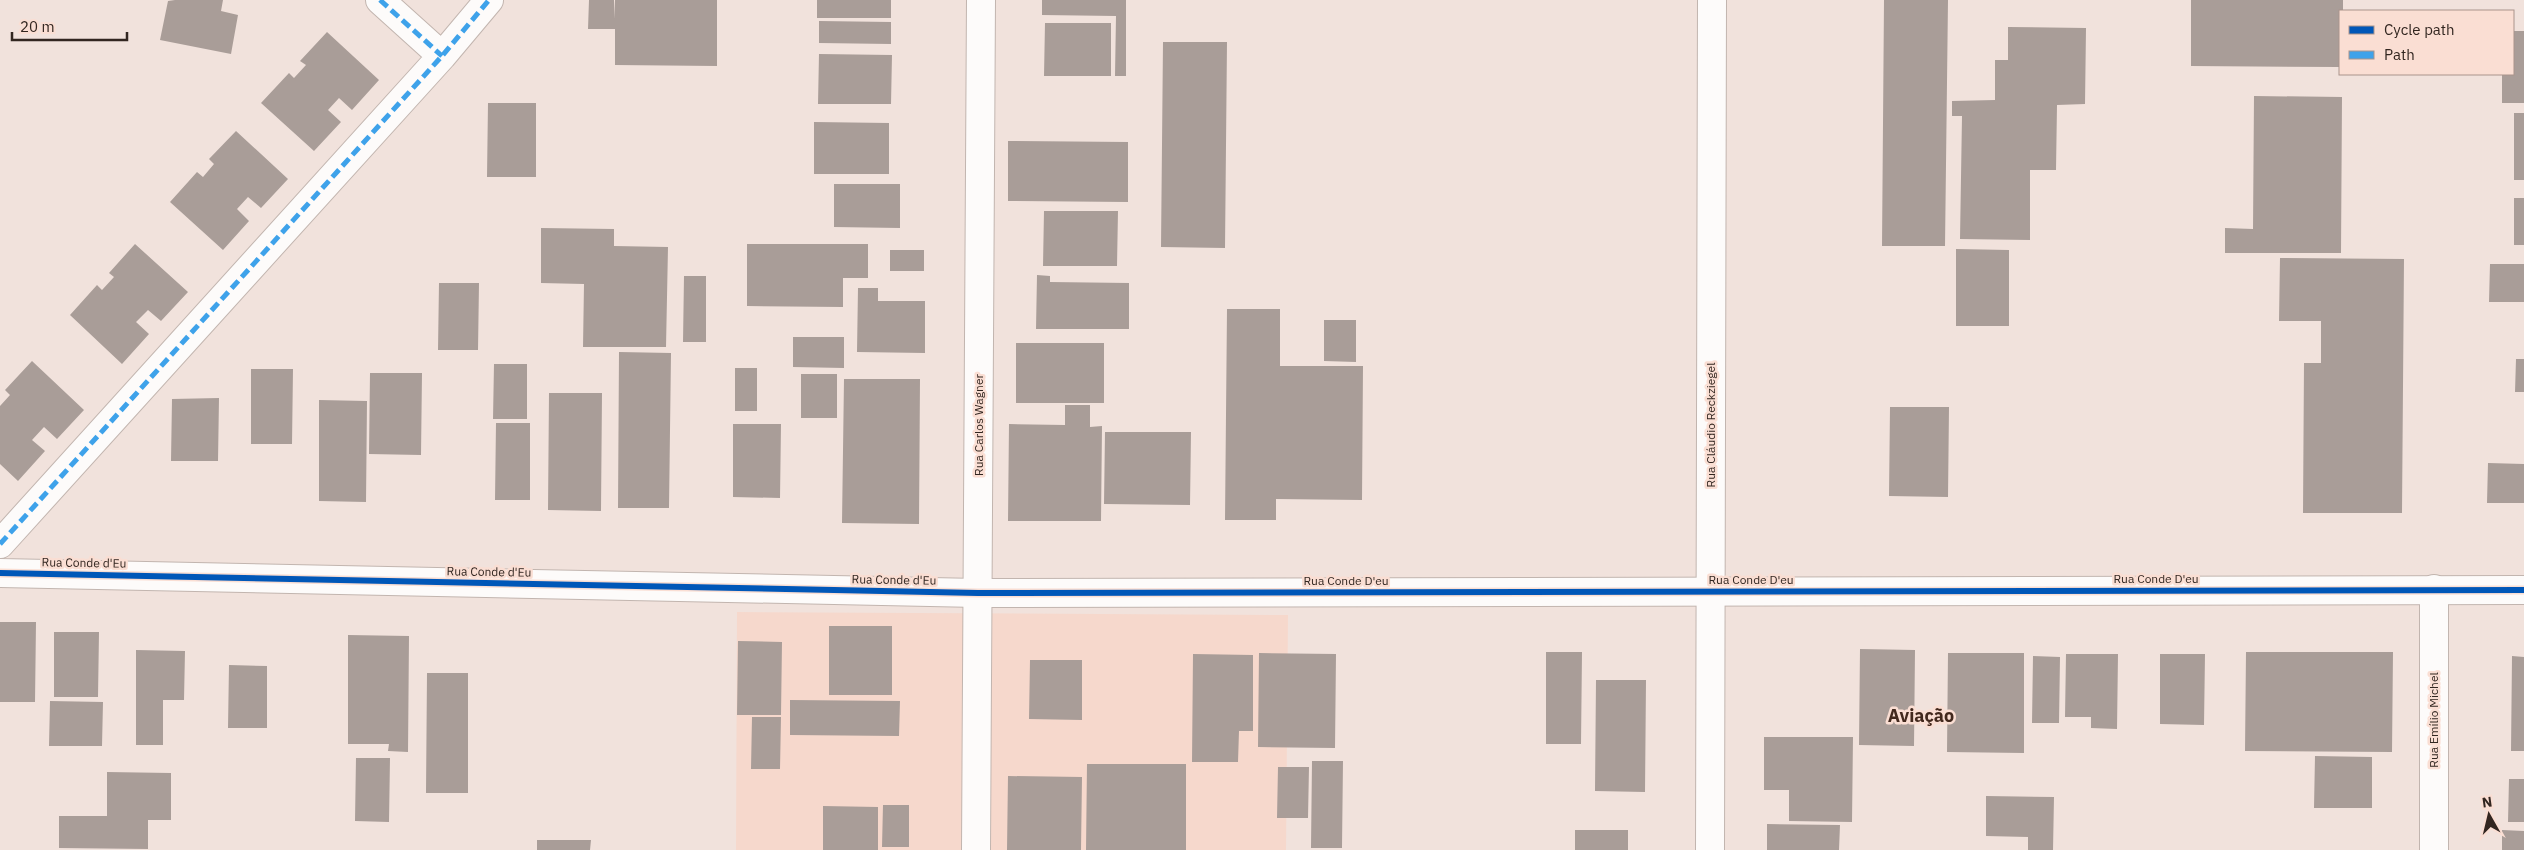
<svg xmlns="http://www.w3.org/2000/svg" width="2524" height="850" viewBox="0 0 2524 850" font-family="'IBM Plex Sans',sans-serif">
<rect width="100%" height="100%" fill="#f1e2dc"/>
<path fill="#f6d8cc" d="M737,612l551,3 -2,235h-550z"/>
<path fill="#a99d98" d="M175,0h48l-2,11 17,4 -7,39 -71,-14 8,-39z
M589,0h25l1,19v-19h102v66l-102,-1v-36h-27z
M817,0h74v18h-74z
M1042,0h84v76h-11l1,-60 -74,-1z
M1884,0h64l-3,246h-63z
M2191,0h152v11h-3v56l-149,-1z
M819,21l72,1v22l-72,-1z
M1045,23h66v53h-67z
M2008,27l78,1 -1,76 -28,1 -1,65h-26v70l-70,-1 2,-123h-10v-15l43,-1v-40h13z
M2513,31h11v72h-22v-29h11z
M327,32l52,48 -27,30 -13,-12 -11,12 13,12 -27,29 -53,-48 28,-30 5,5 12,-13 -6,-4z
M1163,42h64l-2,206 -64,-1z
M819,54l73,1 -1,49h-73z
M2254,96l88,1 -1,156h-116v-25l28,1z
M488,103h48v74h-49z
M2514,113h10v67h-10z
M814,122l75,1v51h-75z
M236,131l52,48 -27,29 -13,-11 -11,12 12,12 -26,29 -53,-48 27,-30 6,5 11,-13 -5,-5z
M1008,141l120,1v60l-120,-1z
M834,184h66v44l-66,-1z
M2514,198h10v47h-10z
M1044,211h74l-1,55h-74z
M541,228l73,1v17l54,1 -2,100h-83l1,-63 -43,-1z
M135,244l53,48 -27,29 -13,-11 -12,12 13,12 -27,30 -52,-49 27,-30 5,5 12,-13 -5,-4z
M747,244h121v34h-25v29l-96,-1z
M1956,249l53,1v76h-53z
M890,250h34v21h-34z
M2280,258l124,1 -2,254h-99l1,-150h17v-42h-42z
M2490,264h34v38h-35z
M1037,275l13,1v6l79,1v46h-93z
M684,276h22v66h-23z
M439,283h40l-1,67h-40z
M858,288h20v13h47v52l-68,-1z
M1227,309h53v57h83l-1,134 -86,-1v21h-51z
M1324,320h32v42l-32,-1z
M793,337h51v31l-51,-1z
M1016,343h88v60h-88z
M619,352l52,1 -2,155h-51z
M2516,359h8v33h-9z
M32,361l52,49 -27,29 -13,-12 -12,13 13,11 -27,30 -18,-17v-58l10,-11 -5,-5z
M494,364h33v55h-34z
M735,368h22v43h-22z
M251,369h42l-1,75h-41z
M370,373h52l-1,82 -52,-1z
M801,374h36v44h-36z
M844,379h76l-1,145 -77,-1z
M549,393h53l-1,118 -53,-1z
M219,398l-1,63h-47l1,-62z
M319,400l48,1 -1,101 -47,-1z
M1065,405h25v22l12,-1 -1,95h-93l1,-97 56,1z
M1890,407h59l-1,90 -59,-1z
M496,423h34v77h-35z
M733,424h48l-1,74 -47,-1z
M1105,432h86l-1,73 -86,-1z
M2488,463l36,1v39h-37z
M0,622h36l-1,80h-35z
M829,626h63v69h-63z
M54,632h45l-1,65h-44z
M348,635l61,1 -1,116 -20,-1 1,-7h-41z
M738,641l44,1 -1,73h-44z
M1860,649l55,1 -1,96 -55,-1z
M136,650l49,1 -1,49h-21v45h-27z
M1546,652h36l-1,92h-35z
M2246,652h147l-1,100 -147,-1z
M1259,653l77,1 -1,94 -77,-1z
M1948,653h76v100l-77,-1z
M1193,654l60,1v76h-14l-1,31h-46z
M2066,654h52l-1,75 -26,-1v-11h-26z
M2160,654h45l-1,71 -44,-1z
M2033,656l27,1 -1,66h-27z
M2512,656l12,1v94h-13z
M1030,660h52v60l-53,-1z
M229,665l38,1v62h-39z
M427,673h41v120h-42z
M1596,680h50l-1,112 -50,-1z
M790,700l110,1 -1,35 -109,-1z
M50,701l53,1 -1,44h-53z
M752,717h29l-1,52h-29z
M1764,737h89l-1,85 -63,-1v-31h-25z
M2315,756l57,1v51h-58z
M356,758h34l-1,64 -34,-1z
M1312,761h31l-1,87h-31z
M1087,764h99v86h-100z
M1278,767h31l-1,51h-31z
M107,772l64,1v47h-23v29l-89,-1v-32h48z
M1008,776l74,1 -1,73h-74z
M2509,779h15v43h-16z
M1986,796l68,1 -1,53h-25v-13l-42,-1z
M883,805h26v42h-27z
M823,806l55,1v43h-55z
M1767,824l73,1 -1,25h-72z
M1575,830h53v20h-53z
M2502,830l22,1v19h-22z
M537,840h54l-1,10h-53z"/>
<g fill="none" stroke-linecap="round" stroke-linejoin="round">
<defs>
<path id="minor" d="M380,0l62,56
M0,544l442,-488 47,-56
M0,573l978,20
M1710,850l2,-850
M2434,850v-261"/>
<path id="tertiary" d="M978,593l1546,-3"/>
<path id="secondary" d="M976,850l5,-850"/>
</defs>
<use href="#minor" stroke="#c2b5af" stroke-width="30"/>
<use href="#tertiary" stroke="#c2b5af" stroke-width="30"/>
<use href="#secondary" stroke="#c2b5af" stroke-width="30"/>
<use href="#minor" stroke="#fdfbfa" stroke-width="28"/>
<use href="#tertiary" stroke="#fdfbfa" stroke-width="28"/>
<use href="#secondary" stroke="#fdfbfa" stroke-width="28"/>
<path stroke="#3ea2ea" stroke-width="5" stroke-dasharray="10 5" stroke-linecap="butt" d="M380,0l62,56
M0,544l442,-488 47,-56"/>
<defs>
<path id="cycleway" d="M0,573l978,20 1546,-3"/>
</defs>
<use href="#cycleway" stroke="#faded3" stroke-width="9"/>
<use href="#cycleway" stroke="#0057b8" stroke-width="6"/>
</g>
<g text-anchor="middle" stroke-width="5" stroke-linejoin="round" paint-order="stroke">
<g font-size="12" fill="#322620" stroke="#faded3">
<text transform="translate(979 425) rotate(-90)" y="4">Rua Carlos Wagner</text>
<text transform="translate(1711 425) rotate(-90)" y="4">Rua Cláudio Reckziegel</text>
<text transform="translate(84 563) rotate(1)" y="4">Rua Conde d'Eu</text>
<text transform="translate(489 572) rotate(1)" y="4">Rua Conde d'Eu</text>
<text x="2156" y="583">Rua Conde D'eu</text>
<text transform="translate(894 580) rotate(1)" y="4">Rua Conde d'Eu</text>
<text x="1751" y="584">Rua Conde D'eu</text>
<text x="1346" y="585">Rua Conde D'eu</text>
<text transform="translate(2434 720) rotate(-90)" y="4">Rua Emílio Michel</text>
</g>
<g font-size="18" font-weight="bold" fill="#42281d" stroke="#faded3">
<text x="1921" y="722">Aviação</text>
</g>
</g>
<rect x="2339" y="10" width="175" height="65" fill="#faded3" stroke="#aa948b"/>
<rect x="2349" y="26" width="25" height="8" fill="#0057b8" stroke="#aa948b"/>
<text x="2384" y="35" font-size="15" fill="#322620">Cycle path</text>
<rect x="2349" y="51" width="25" height="8" fill="#3ea2ea" stroke="#aa948b"/>
<text x="2384" y="60" font-size="15" fill="#322620">Path</text>
<g transform="translate(2489 815) rotate(352)" stroke="#faded3" stroke-width="4" paint-order="stroke">
<path d="M0-4L9 19L0 12L-9 19Z" fill="#322620"/>
<text y="-8" font-size="14" font-weight="bold" text-anchor="middle" fill="#322620">N</text>
</g>
<path d="M12 32v8h115v-8" fill="none" stroke="#322620" stroke-width="2.5"/>
<text x="20" y="32" font-size="15" fill="#322620" stroke="#faded3" stroke-width="4" paint-order="stroke">20 m</text>
</svg>
